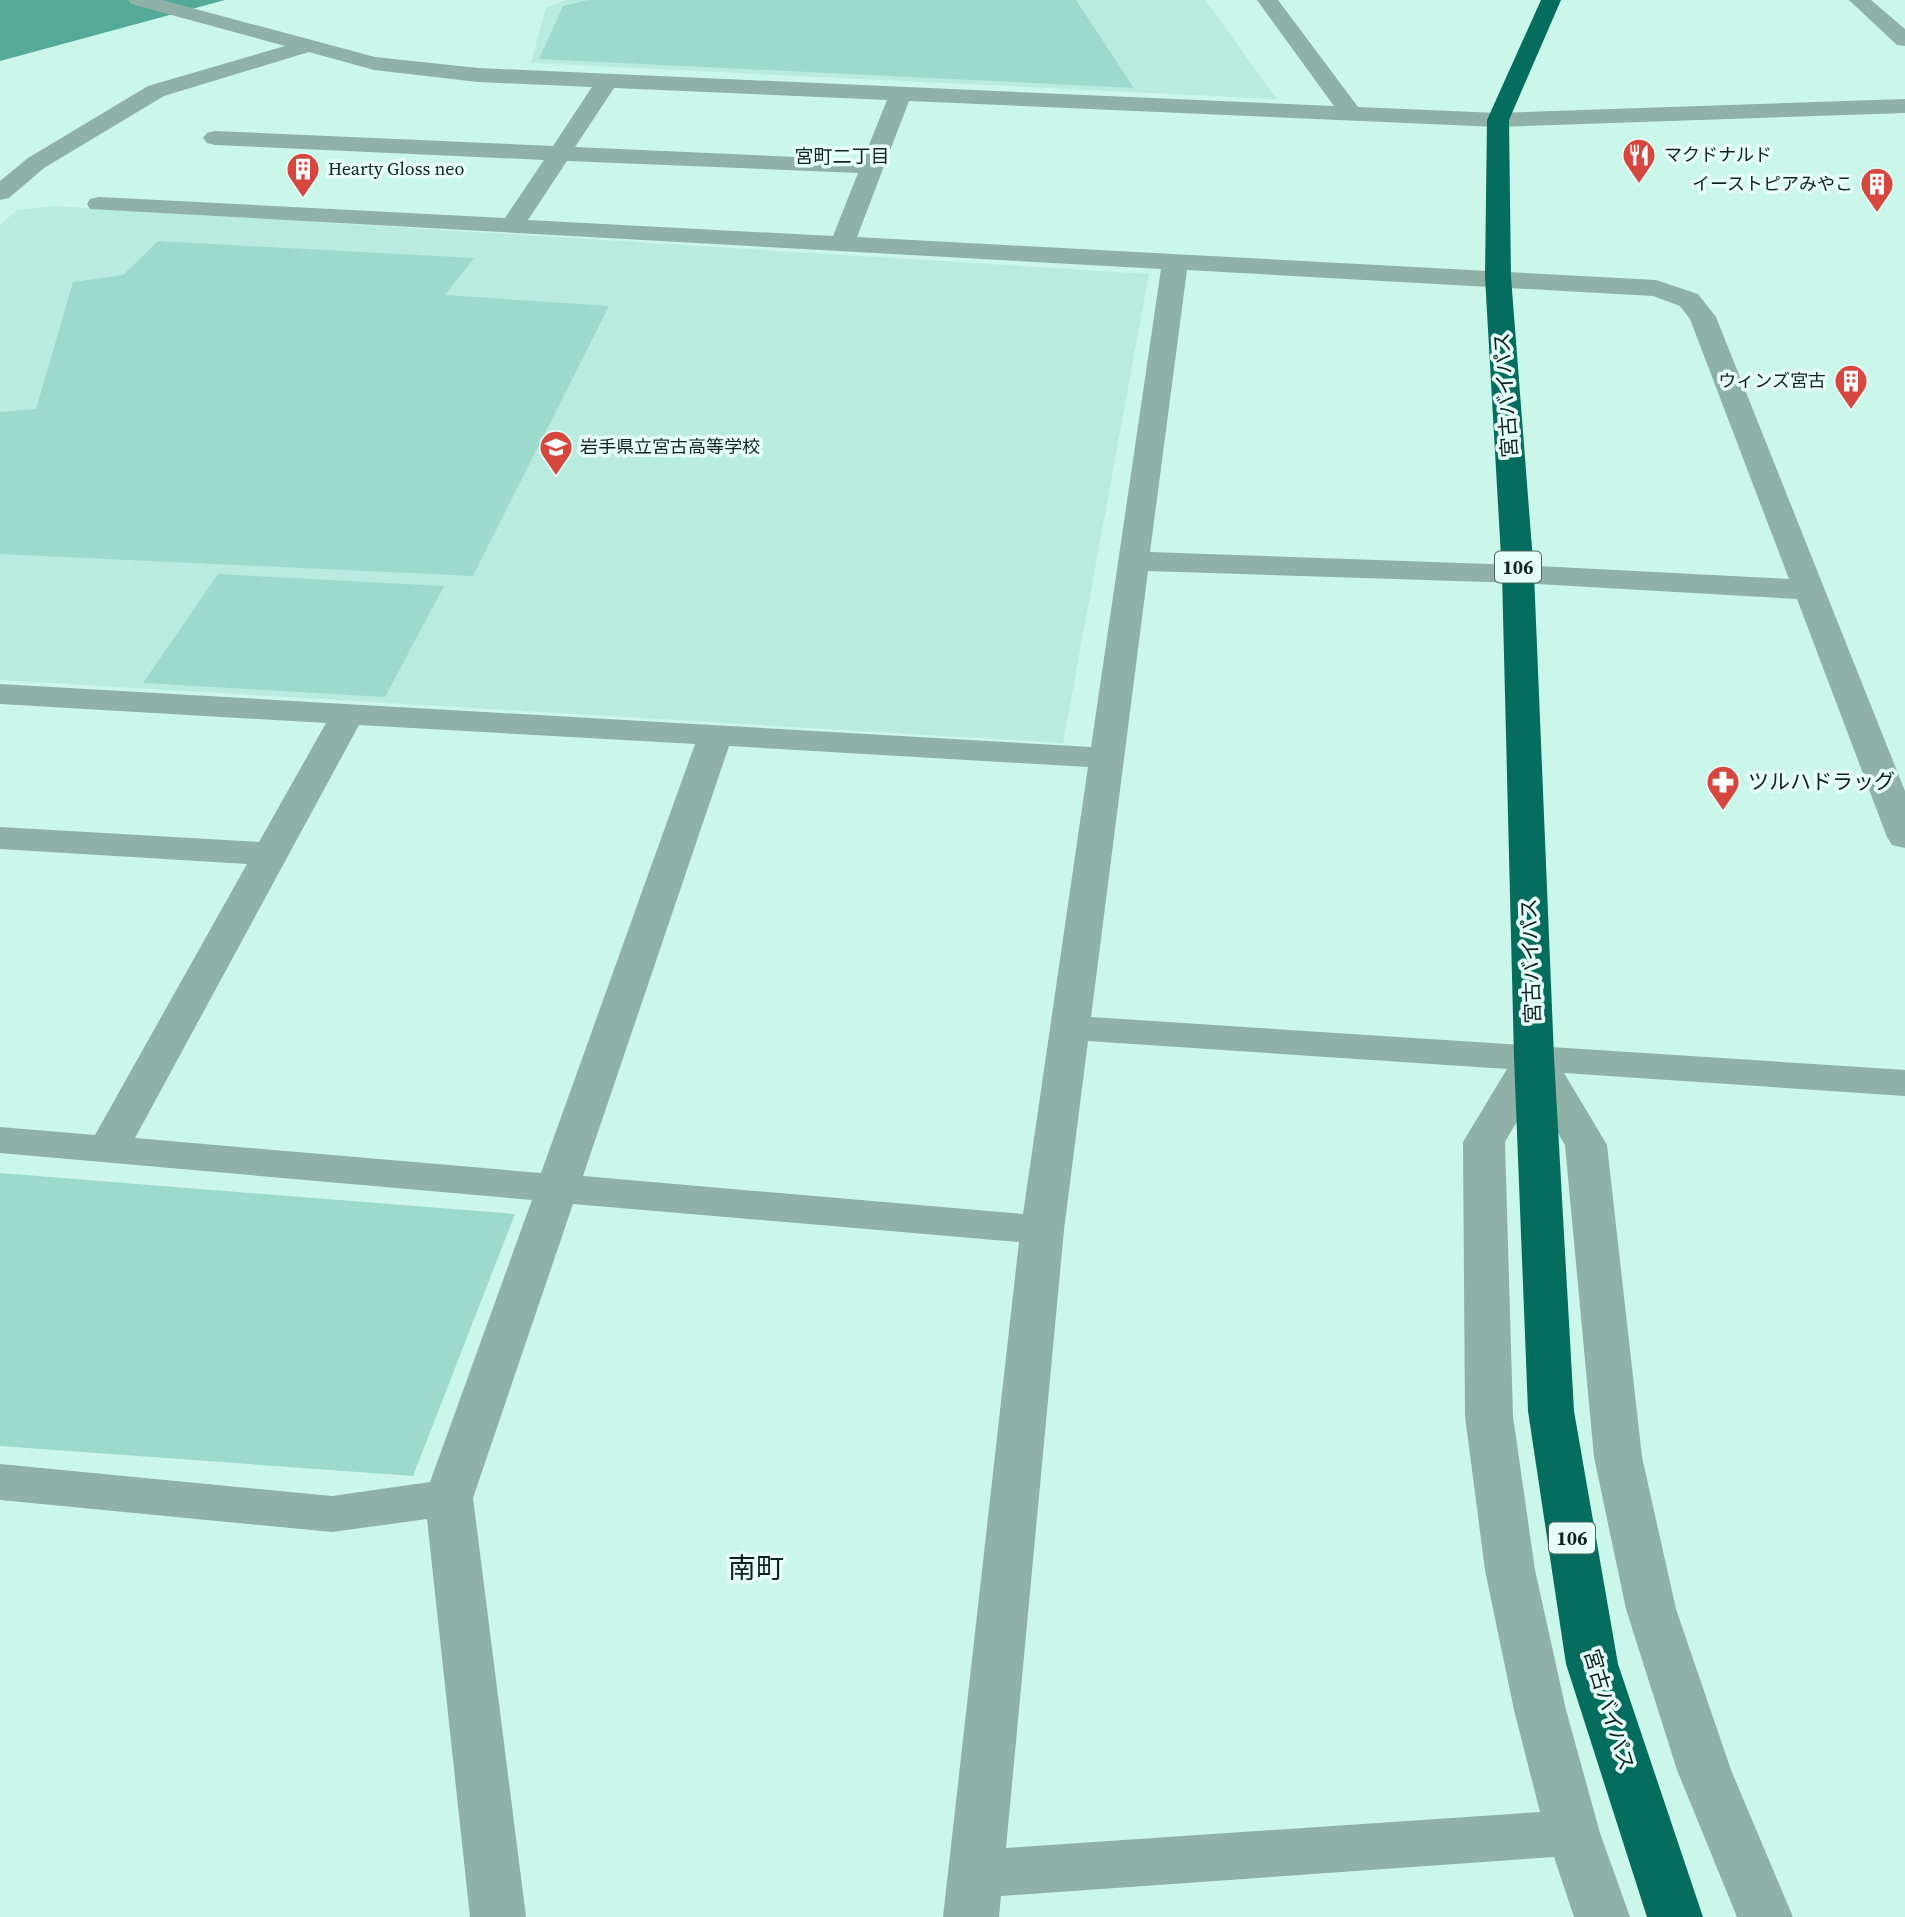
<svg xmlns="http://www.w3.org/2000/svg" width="1905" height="1917" viewBox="0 0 1905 1917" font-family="'Source Serif 4','Noto Sans JP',serif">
<rect width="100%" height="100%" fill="#cbf6ea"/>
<path fill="#b9ecde" d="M567,0h638l72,99 -746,-36 15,-56z
M56,206l1093,68 -86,469 -1063,-63v-455l17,-15z"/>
<path fill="#9edacb" d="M588,0h488l58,88 -595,-29 24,-53z
M158,241l316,17 -29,37 164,11 -136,270 -473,-22v-142l36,-3 37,-127 50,-7z
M218,574l226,12 -59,111 -242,-14z
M0,1173l515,41 -102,262 -413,-30z"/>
<path fill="#54a997" d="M0,0h225l-225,61z"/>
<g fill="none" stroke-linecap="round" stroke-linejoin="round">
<path fill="#8fb1a8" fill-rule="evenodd" d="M128,0h34l213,57 103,11 856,38 -77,-106h21l80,107 140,6 407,-14v14l-407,14 -589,-26 -52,136 799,43 42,14 18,23 189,474v57l-13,-3 -5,-8 -90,-238 -279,-16 -370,-12 -57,446 814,53v26l-341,-23 43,72 35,312 34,152 55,161 62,147h-56l-60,-147 -51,-161 -32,-152 -29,-312 -31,-53 -29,50 8,274 22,154 31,140 34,123 30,84h-56l-20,-60 -553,39 -2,21h-56l76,-675 -446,-38 -100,294 53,419h-56l-43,-398 -95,13 -332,-32v-36l332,32 98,-14 102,-282 -532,-47v-26l95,8 152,-271 -247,-15v-22l259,15 67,-119 -326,-19v-20l1091,63 70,-478 -1071,-60 -3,-5 3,-5 9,-2 406,21 39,-58 -329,-15 -8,-2 -4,-5 4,-5 8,-2 338,15 39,-59 -114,-5 -104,-12 -65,-18 -145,44 -120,72 -35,30 -9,2v-19l28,-23 120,-72 137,-40 -154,-42zM614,88l273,12 -24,60 -288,-13zM567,161l291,12 -25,63 -305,-16zM1187,270l466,26 27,10 10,13 99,260 -271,-14 -368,-13zM359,725l336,19 -154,429 -406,-35zM729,746l359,21 -65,447 -440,-38zM1088,1041l419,28 -44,73 2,274 20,154 29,140 26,102 -534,36 58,-618z
M1849,0h22l34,29v17l-8,-1z"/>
<path fill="#046d5d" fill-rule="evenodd" d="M1541,0h20l-52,120 2,157 23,297 20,483 20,354 44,253 85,253h-56l-81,-253 -38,-253 -14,-354 -12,-483 -17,-297 2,-157z"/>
</g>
<defs>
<symbol id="restaurant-pin" viewBox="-11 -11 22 30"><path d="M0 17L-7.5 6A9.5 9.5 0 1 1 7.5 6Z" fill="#d6473f" stroke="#e6fff8"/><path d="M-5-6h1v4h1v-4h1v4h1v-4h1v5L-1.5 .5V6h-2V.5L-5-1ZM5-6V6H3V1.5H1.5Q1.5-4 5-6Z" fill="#fff"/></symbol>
<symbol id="building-pin" viewBox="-11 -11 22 30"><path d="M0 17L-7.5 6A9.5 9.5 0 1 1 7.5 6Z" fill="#d6473f" stroke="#e6fff8"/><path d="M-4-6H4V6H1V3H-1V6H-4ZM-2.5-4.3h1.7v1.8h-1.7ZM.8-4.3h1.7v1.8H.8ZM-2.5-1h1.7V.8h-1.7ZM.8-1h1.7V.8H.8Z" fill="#fff"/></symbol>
<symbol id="school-pin" viewBox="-11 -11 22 30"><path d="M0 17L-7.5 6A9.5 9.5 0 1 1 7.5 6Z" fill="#d6473f" stroke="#e6fff8"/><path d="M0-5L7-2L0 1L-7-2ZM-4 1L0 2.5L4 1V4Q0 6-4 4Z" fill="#fff"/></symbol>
<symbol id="pharmacy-pin" viewBox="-11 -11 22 30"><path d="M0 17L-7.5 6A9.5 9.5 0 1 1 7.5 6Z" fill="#d6473f" stroke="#e6fff8"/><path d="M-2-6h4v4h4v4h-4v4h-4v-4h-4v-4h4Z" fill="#fff"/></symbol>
</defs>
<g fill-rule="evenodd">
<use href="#restaurant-pin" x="1620" y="136" width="38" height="52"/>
<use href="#building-pin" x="284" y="150" width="38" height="52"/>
<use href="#building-pin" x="1858" y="165" width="38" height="52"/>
<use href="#building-pin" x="1832" y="362" width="38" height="52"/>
<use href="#school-pin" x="537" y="428" width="38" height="52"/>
<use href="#pharmacy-pin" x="1704" y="763" width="38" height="52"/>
</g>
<g text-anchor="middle" stroke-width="7" stroke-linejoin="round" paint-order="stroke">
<g font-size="18" fill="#11211e" stroke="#e6fff8" text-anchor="start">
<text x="1664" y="161">マクドナルド</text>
<text x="328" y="175">Hearty Gloss neo</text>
<text x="1853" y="190" text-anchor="end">イーストピアみやこ</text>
<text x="1826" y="387" text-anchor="end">ウィンズ宮古</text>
<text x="580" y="453">岩手県立宮古高等学校</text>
</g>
<g font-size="19" fill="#11211e" stroke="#e6fff8">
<text x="842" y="163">宮町二丁目</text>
</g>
<g fill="#e6fff8" stroke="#51645f" stroke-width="2">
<rect x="1495" y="551.5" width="46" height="31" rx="5"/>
<rect x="1549" y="1522.5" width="46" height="31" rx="5"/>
</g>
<g font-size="19" font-weight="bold" fill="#11211e">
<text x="1518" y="574">106</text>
<text x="1572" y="1545">106</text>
</g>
<g font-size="21" fill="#11211e" stroke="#e6fff8">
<text transform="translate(1506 395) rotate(-94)" y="7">宮古バイパス</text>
<text transform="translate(1531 961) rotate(-92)" y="7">宮古バイパス</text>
<text transform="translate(1609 1710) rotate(73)" y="7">宮古バイパス</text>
</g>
<g font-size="21" fill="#11211e" stroke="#e6fff8" text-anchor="start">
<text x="1748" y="789">ツルハドラッグ</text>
</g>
<g font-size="28" fill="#11211e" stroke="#e6fff8">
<text x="756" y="1578">南町</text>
</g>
</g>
</svg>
